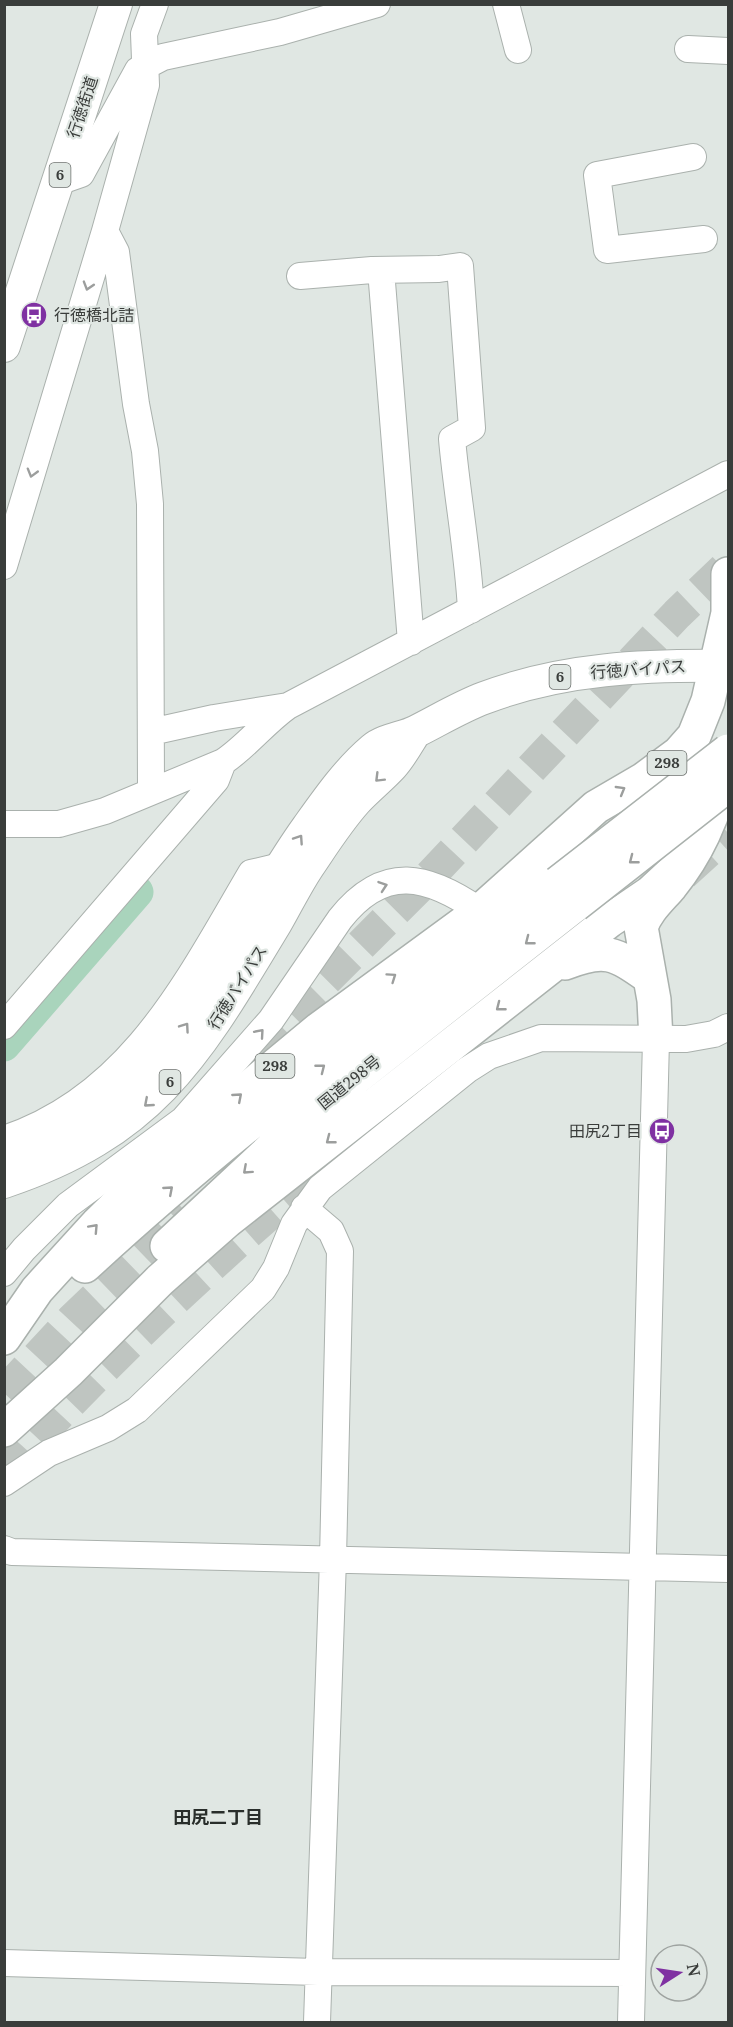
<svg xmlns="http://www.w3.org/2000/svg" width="733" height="2027" viewBox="0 0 733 2027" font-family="'Noto Serif','Noto Sans JP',serif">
<rect width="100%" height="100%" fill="#e0e7e3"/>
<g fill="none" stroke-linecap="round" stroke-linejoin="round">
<path stroke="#a9d4bc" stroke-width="33" d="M4,1045l133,-153"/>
<path stroke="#bfc5c1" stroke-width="33" stroke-dasharray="33 16" stroke-linecap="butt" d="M683,874l45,-41
M257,1049l173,-173 247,-262 51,-49
M4,1393l68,-73 113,-109
M4,1474c110,-123 231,-233 357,-339"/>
<defs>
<path id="minor" d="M506,4l12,46
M688,49l40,2
M693,157l-96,18 10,75 97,-11
M58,182l23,-8 57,-104 25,-13 117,-25 97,-28
M105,231l11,21 20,152 9,47 5,53 1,286
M381,270l30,372
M300,276l72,-6 67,-1 21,-3 12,162 -20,11c5,57 16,113 19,171
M4,566l101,-335 41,-146 -2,-51 11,-30
M151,732l63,-14 74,-12
M4,824h55l46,-13 118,-49c24,-16 41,-39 65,-56l440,-232
M4,1026l212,-246 7,-18
M4,1139c127,-42 184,-159 247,-266l30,-7
M304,1208l27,23 9,20 -7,308 -16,463
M4,1273l20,-24 44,-44 115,-85 88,-100 69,-101c44,-56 88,-44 140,-8
M4,1483l45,-30 59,-25 29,-18 126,-121 13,-21 18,-44 26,-36 147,-118 22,-14 52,-18 145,1 28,-5 14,-7
M4,1549l8,3 716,17
M4,1963l314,9 314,1
M631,2022l25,-982"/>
<path id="major" d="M4,346l112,-342
M4,1156c175,-50 210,-198 303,-328 20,-28 40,-57 66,-79 12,-10 31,-11 44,-18 22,-11 43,-24 67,-33 79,-30 161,-33 244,-32
M4,1182c152,-51 194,-130 272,-259 11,-19 20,-38 32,-56 15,-22 30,-46 48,-66 11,-12 25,-23 36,-35 9,-10 16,-23 23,-34"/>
<path id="highway" d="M728,613v-39
M565,963c40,-16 50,-10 84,14
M656,1040l-2,-40 -13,-73c6,-17 19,-28 30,-41 25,-31 44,-70 51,-109
M167,1246l134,-125 274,-216
M85,1266c149,-138 313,-259 473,-383
M4,1338l33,-48 60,-66 41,-40 128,-111 53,-44 161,-118 116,-104 48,-28 35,-26 15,-17 14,-35 20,-88
M4,1430l64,-58 92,-92 67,-59 382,-300 41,-28 42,-39"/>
</defs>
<use href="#minor" stroke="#aab1ad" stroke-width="28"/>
<use href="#major" stroke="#aab1ad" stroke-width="34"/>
<use href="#highway" stroke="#aab1ad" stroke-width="36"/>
<use href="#minor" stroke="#fff" stroke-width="26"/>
<use href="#major" stroke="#fff" stroke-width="32"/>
<use href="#highway" stroke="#fff" stroke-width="33"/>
<defs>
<path id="highway-bridge" d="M558,883l170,-132
M575,905l153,-120"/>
</defs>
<use href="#highway-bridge" stroke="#aab1ad" stroke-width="36" stroke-linecap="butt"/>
<use href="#highway-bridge" stroke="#fff" stroke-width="33"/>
</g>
<defs><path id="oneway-chevron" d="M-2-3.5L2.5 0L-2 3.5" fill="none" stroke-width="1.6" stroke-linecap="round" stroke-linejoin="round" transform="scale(1.5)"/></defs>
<g stroke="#9c9e9d">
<use href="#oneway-chevron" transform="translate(88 286) rotate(107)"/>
<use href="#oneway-chevron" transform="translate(32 473) rotate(106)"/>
<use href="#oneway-chevron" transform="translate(379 778) rotate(135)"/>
<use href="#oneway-chevron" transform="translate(621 790) rotate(-30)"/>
<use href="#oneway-chevron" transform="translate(299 839) rotate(-56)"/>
<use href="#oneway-chevron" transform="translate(633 860) rotate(142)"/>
<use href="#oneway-chevron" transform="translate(383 886) rotate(-19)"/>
<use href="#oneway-chevron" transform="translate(529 941) rotate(142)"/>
<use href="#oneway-chevron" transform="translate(392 977) rotate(-35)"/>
<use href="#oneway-chevron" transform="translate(500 1007) rotate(142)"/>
<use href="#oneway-chevron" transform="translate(185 1027) rotate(-55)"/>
<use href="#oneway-chevron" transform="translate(260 1033) rotate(-49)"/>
<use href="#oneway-chevron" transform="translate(321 1068) rotate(-38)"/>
<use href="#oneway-chevron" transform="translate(238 1097) rotate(-41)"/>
<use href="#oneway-chevron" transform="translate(148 1103) rotate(139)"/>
<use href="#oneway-chevron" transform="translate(330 1140) rotate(142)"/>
<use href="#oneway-chevron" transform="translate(247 1170) rotate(138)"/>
<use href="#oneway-chevron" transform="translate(169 1190) rotate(-41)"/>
<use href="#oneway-chevron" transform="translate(94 1228) rotate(-47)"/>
</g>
<defs>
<symbol id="bus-disc" viewBox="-11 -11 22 22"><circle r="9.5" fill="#7f31a2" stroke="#e0e7e3"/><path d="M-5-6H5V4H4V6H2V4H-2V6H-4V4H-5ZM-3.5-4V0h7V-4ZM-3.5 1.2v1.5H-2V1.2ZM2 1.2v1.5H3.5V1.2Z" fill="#fff"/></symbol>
</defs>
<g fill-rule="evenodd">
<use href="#bus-disc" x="19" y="300" width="30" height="30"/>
<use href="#bus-disc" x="647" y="1116" width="30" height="30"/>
</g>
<g text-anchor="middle" stroke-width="4.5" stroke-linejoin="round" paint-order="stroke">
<g fill="#e0e7e3" stroke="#6c706d" stroke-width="1.5">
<rect x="49.5" y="163" width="21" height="24" rx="4.5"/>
<rect x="549.5" y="665" width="21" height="24" rx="4.5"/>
<rect x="647.5" y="751" width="39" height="24" rx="4.5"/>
<rect x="255.5" y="1054" width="39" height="24" rx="4.5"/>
<rect x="159.5" y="1070" width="21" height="24" rx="4.5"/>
</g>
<g font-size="15" font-weight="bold" fill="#3a3d3b">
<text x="60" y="180">6</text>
<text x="560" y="682">6</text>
<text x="667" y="768">298</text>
<text x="275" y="1071">298</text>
<text x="170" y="1087">6</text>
</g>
<g font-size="16" fill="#3a3d3b" stroke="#e0e7e3">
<text transform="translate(82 107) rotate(-72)" y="6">行徳街道</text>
<text transform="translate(638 669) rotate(-4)" y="6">行徳バイパス</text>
<text transform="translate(237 987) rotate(-58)" y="6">行徳バイパス</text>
<text transform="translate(349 1082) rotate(-39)" y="6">国道298号</text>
</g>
<g font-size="16" fill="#3a3d3b" stroke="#e0e7e3" text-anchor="start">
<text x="54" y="321">行徳橋北詰</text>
<text x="642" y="1137" text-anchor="end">田尻2丁目</text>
</g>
<g font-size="18" font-weight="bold" fill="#292e2b" stroke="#e0e7e3">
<text x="218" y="1824">田尻二丁目</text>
</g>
</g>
<rect width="733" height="2027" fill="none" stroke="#3a3d3b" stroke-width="12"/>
<g transform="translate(679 1973) rotate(78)"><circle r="28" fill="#e0e7e3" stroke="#9ea3a0" stroke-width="1.5"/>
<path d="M0-4.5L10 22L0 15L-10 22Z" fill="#7f31a2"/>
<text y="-9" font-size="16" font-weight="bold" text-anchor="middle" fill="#3a3d3b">N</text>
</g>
</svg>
